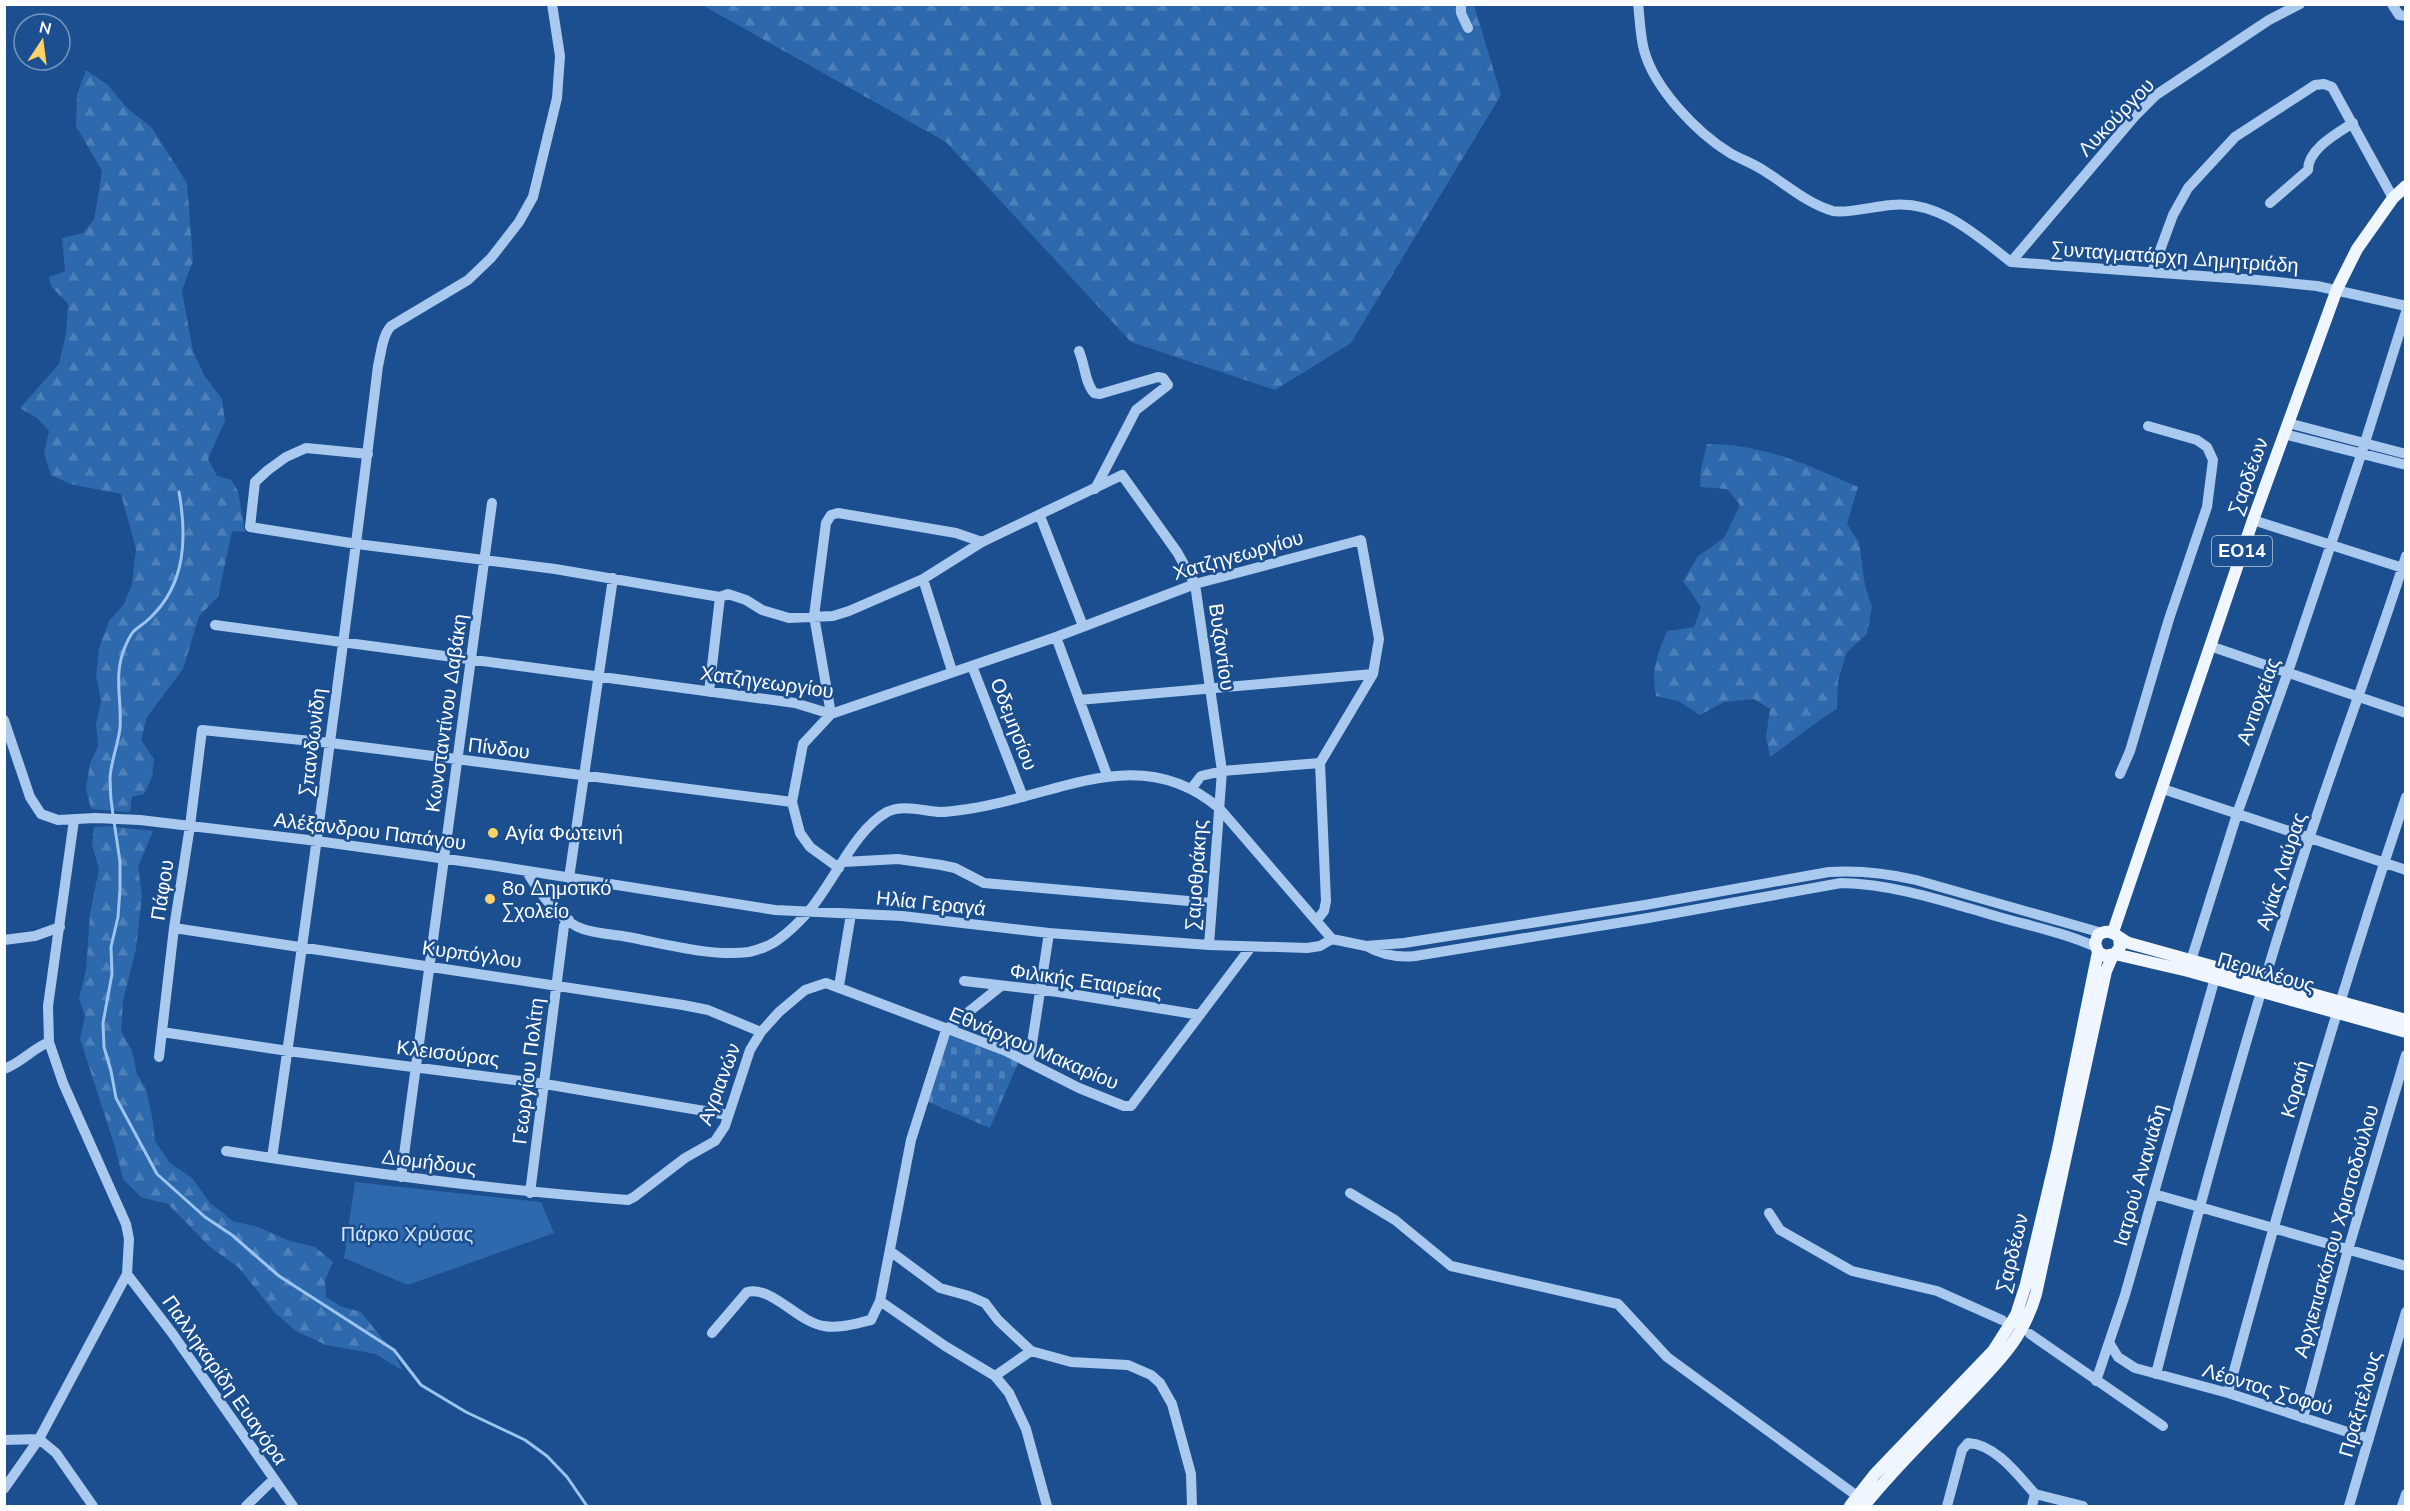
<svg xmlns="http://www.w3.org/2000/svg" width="2410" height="1511" viewBox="0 0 2410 1511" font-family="'Nunito Sans',sans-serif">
<defs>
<pattern id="forest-firs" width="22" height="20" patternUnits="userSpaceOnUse" patternTransform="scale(1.5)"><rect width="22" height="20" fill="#2e69ad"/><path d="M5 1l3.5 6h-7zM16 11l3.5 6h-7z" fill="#4d80b9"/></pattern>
<pattern id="cemetery-stones" width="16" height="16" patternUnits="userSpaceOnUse" patternTransform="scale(1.5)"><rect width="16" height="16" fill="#2e69ad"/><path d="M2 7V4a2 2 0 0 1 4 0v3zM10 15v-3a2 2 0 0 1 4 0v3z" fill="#4d80b9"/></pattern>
</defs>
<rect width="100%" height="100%" fill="#1b4f8f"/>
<path fill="url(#forest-firs)" d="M702,5h772l27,90 -150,248 -76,47 -144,-48 -185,-200z
M86,70l22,15 19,23 25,20 35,55 6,78 -11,29 5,29 6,32 11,24 18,24 3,22 -17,38 9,17 14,4 7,11 7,41 -13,-1 -14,66 -19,19 -16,53 -36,48 -6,23 13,19 -2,18 -8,17 -12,3 -2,15 -39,-3 -5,-20 4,-25 8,-18 -2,-23 5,-21 -5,-27 3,-27 10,-27 15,-17 8,-20 4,-35 -15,-55 -51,-10 -19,-9 -7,-22 5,-22 -12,-13 -17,-10 39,-44 7,-30 2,-30 -17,-18 -2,-9 16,-6 -3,-33 21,-5 11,-14 5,-28 3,-20 -26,-45 1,-31z
M1707,444c57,0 100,21 151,43l-11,37 12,18 6,44 7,21 -5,27 -20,18 -9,29 -1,28c-23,14 -44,32 -67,48l-4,-20 4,-28 -16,-10 -30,3 -24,13 -22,-14 -22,-5c-5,-26 1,-41 11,-65l27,-4 7,-20 -18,-26 15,-25 26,-18 16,-33 -13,-16 -27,-2 1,-18z
M107,826l46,5 -15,36 4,28 -6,54 -13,52 -2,30 11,20 5,23 9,15 6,27 3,25 15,22 22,15 18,25 23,18 25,6 32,14 25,6 18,15 -8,18 1,17 14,9 21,6 33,41 9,18 -27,-17 -50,-9 -30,-14 -21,-18 -36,-45 -29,-21 -42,-43 -27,-7 -18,-18 -8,-32 -35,-108 5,-23 -6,-17 7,-29 4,-56 9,-45 -7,-24 2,-18z"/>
<path fill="url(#cemetery-stones)" d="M947,1035l72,26 -29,67 -64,-27z"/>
<path fill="#2e69ad" d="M355,1182l186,20 13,31 -146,52 -64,-27z"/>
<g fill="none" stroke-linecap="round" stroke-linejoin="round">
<path stroke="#9cc4f0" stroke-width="3" d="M113,815c-2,-12 -3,-25 -3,-37 1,-17 8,-33 10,-50 2,-29 -7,-53 5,-81 9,-22 12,-16 26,-30 35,-34 36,-80 28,-125
M114,821l6,41v27l-2,28 -7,30 1,27 -9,49 1,24 7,24 5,27 41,76 48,43 27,18 47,41 115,74 27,35 45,27 59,28 22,16 20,21 20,29"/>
<path stroke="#a9c9ee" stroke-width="10" d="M1461,4v9l7,15
M1638,4c2,15 2,31 6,46 10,38 53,83 86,103 12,7 25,11 36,19 21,13 42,32 67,39 13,3 43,-5 58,-6 48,-5 85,30 120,57
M2392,4l7,11 7,1
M2270,203l38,-33c0,-21 28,-36 45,-47
M2011,262l246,18 60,6 89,20
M2011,262l124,-146 21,-21 113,-75 31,-16
M2152,272l21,-57 15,-27 47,-51 80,-52 9,-1 8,3 61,111
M1079,351c6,14 6,32 15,42l6,1 58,-17 5,1 5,7 -32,25 -41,79
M2288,423l118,31
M2284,434l122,31
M368,454l-62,-6 -20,9 -18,13 -13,12 -5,45 107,17 198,25 165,28 8,-3 18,6 16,10 27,8 44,-2 16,-5 74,-32 59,-37 140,-67 55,77 18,32 27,187 -13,174
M1040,516l43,110
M2253,520l153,49
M923,579l29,92
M215,625l580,78 36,11 225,-77 139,-53 166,-44 18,99 -6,35 -53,89 6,138 -2,10 -7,9
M1056,637l51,138
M2210,646l196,67
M972,666l51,131
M709,692l11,-95
M1079,700l294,-26
M4,720l26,77 11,17 17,6 37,-2 45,2 177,21 173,24 285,45 127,6 147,17 160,12 98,3 13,-2 12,-7
M2120,774l10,-23 39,-132 38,-112 6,-47 -6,-13 -10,-7 -49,-14
M1191,789l10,-13 21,-5 98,-8
M2163,789l243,81
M843,862l55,-3 43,6 14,3 29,15 227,20
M839,868l-29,-21 -10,-14 -8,-31 11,-58 28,-30 -17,-98 12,-93 5,-8 7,-2 118,20 26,9
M527,872c12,20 32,49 56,57 14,5 30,5 45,8 37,7 84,20 121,15 9,-2 23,-7 30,-13 10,-7 21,-18 29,-27 25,-28 46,-82 79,-100 16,-8 36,-1 54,0 9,0 18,-2 27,-3 87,-12 171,-69 251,-1l113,131
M569,878l44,-300
M174,928l509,77 25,5 53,22
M1332,939l34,7 38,-3 241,-38 184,-33c31,-2 57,1 87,8l186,53
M4,940l31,-4 25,-9
M1366,946c16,9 31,12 49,10l233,-38 193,-35c54,1 106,19 158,34 32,9 66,16 97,30
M2189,967l48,-153 51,-142 73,-217 45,-143
M964,981l94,11 142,23
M839,986l12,-72
M946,1030l55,-44
M162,1032l126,19 257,33 183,31
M159,1057l15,-129 16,-102 12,-96 129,13 461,59
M1029,1063l20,-130
M4,1069c17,-6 28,-20 45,-27
M226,1151c133,21 267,39 402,49l6,-3 51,-39 30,-17 10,-15 25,-76 11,-18 18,-20 26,-22 21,-7 180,68 73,37 45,18h7l120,-159
M272,1158c38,-263 74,-527 106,-792 3,-12 4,-30 13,-40l77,-46 23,-22 28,-36 14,-25 24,-99 3,-42 -8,-52
M401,1177l91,-674
M530,1193l34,-267 5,-6
M1350,1193l45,27 56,46 167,38 49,53 190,139
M2154,1194l252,72
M1769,1213l11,17 72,41 85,20 65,29
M890,1251l50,37 29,8 16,7 13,17 33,31 40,11 57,3 23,10 9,8 12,21 19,70 1,32
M127,1274l45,59 121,173
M880,1301l65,45 50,30 14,17 17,36 21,77
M712,1333l35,-41c26,-6 50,30 77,34 15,3 33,-3 47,-6l9,-19 31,-161 35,-110
M2030,1334l133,92
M2110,1344l8,13 17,11 93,25 141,46
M2156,1374c46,-180 95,-359 153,-535 31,-95 67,-188 97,-283
M995,1376l36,-25
M2096,1381l29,-86 90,-317
M2228,1393c54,-200 112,-399 178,-596
M2303,1418l45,-168 58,-195
M4,1440l35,-1 17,14 37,53
M4,1489l35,-50 88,-165 2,-35 -3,-15 -63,-141 -14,-41 -1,-36 26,-186
M2035,1494l48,12
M246,1506l28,-27
M1947,1506l15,-56 6,-7c27,1 50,32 67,51
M2032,1506l3,-12
M2349,1506l57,-194
M2402,1506l4,-12"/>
<path stroke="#f0f6ff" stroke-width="12" d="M2113,932l140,-412 84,-231 20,-40 36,-51 13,-12
M2119,938l1,9 -5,7 -10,2 -7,-4 -3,-9 3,-8c14,-9 19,3 31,8l277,77
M2115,954l73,17 218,61
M1850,1506l25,-32 118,-123 23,-36 10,-31 32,-135 40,-197
M1864,1506c31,-39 69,-75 103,-111 31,-33 56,-56 69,-101l70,-323 7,-16"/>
</g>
<g fill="#ffd166" stroke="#1b4f8f" stroke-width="2">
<circle cx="493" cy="833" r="6"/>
<circle cx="490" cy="899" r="6"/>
</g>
<g text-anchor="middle" stroke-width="5" stroke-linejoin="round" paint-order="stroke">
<rect fill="#1b4f8f" stroke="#bbcadd" stroke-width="1.5" x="2212" y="536" width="60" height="30" rx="4.5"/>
<g font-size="18" font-weight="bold" fill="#fff">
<text x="2242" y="557">ΕΟ14</text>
</g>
<g font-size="20" fill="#fff" stroke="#1b4f8f">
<text transform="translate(2116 117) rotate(-46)" y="7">Λυκούργου</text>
<text transform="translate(2175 257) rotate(4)" y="7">Συνταγματάρχη Δημητριάδη</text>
<text transform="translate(2248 476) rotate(-70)" y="7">Σαρδέων</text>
<text transform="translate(1238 555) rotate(-16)" y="7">Χατζηγεωργίου</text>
<text transform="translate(1222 647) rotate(82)" y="7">Βυζαντίου</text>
<text transform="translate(767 682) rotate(8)" y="7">Χατζηγεωργίου</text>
<text transform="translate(2258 701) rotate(-70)" y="7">Αντιοχείας</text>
<text transform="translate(446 713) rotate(-82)" y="7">Κωνσταντίνου Δαβάκη</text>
<text transform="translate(1014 724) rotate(69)" y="7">Οδεμησίου</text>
<text transform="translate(312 742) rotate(-83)" y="7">Σπανδωνίδη</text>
<text transform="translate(499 748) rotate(7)" y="7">Πίνδου</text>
<text transform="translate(370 831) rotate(7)" y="7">Αλέξανδρου Παπάγου</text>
<text transform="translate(2281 871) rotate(-72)" y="7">Αγίας Λαύρας</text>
<text transform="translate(1196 875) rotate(-86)" y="7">Σαμοθράκης</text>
<text transform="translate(162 890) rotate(-81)" y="7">Πάφου</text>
<text transform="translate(931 903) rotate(6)" y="7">Ηλία Γεραγά</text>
<text transform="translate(472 954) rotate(8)" y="7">Κυρπόγλου</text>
<text transform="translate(2266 972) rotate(16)" y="7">Περικλέους</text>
<text transform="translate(1086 981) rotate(8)" y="7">Φιλικής Εταιρείας</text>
<text transform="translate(1034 1048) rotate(23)" y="7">Εθνάρχου Μακαρίου</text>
<text transform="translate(448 1053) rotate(7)" y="7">Κλεισούρας</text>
<text transform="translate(528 1071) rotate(-83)" y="7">Γεωργίου Πολίτη</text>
<text transform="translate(719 1084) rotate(-69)" y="7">Αγριανών</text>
<text transform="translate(2295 1089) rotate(-74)" y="7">Κοραή</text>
<text transform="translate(429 1162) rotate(7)" y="7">Διομήδους</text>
<text transform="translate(2140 1175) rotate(-74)" y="7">Ιατρού Ανανιάδη</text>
<text transform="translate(2336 1231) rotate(-74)" y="7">Αρχιεπισκόπου Χριστοδούλου</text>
<text transform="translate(2012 1253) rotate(-76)" y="7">Σαρδέων</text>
<text transform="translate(225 1380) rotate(55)" y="7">Παλληκαρίδη Ευαγόρα</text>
<text transform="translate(2268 1389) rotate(17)" y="7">Λέοντος Σοφού</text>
<text transform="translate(2360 1404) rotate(-74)" y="7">Πραξιτέλους</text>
</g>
<g font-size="20" fill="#fff" stroke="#1b4f8f" text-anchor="start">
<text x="505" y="840">Αγία Φωτεινή</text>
<text x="502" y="895">8ο Δημοτικό<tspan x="502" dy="23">Σχολείο</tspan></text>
</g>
<g font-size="20" fill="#cfe3fa" stroke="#1b4f8f">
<text x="407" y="1241">Πάρκο Χρύσας</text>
</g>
</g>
<rect width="2410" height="1511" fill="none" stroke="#ffffff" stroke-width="12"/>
<g transform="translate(42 42) rotate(13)"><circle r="28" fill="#1b4f8f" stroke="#7695bc" stroke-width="1.5"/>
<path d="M0-4.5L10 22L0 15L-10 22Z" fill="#ffd166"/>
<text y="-9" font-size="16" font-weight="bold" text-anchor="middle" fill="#ffffff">N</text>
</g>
</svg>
